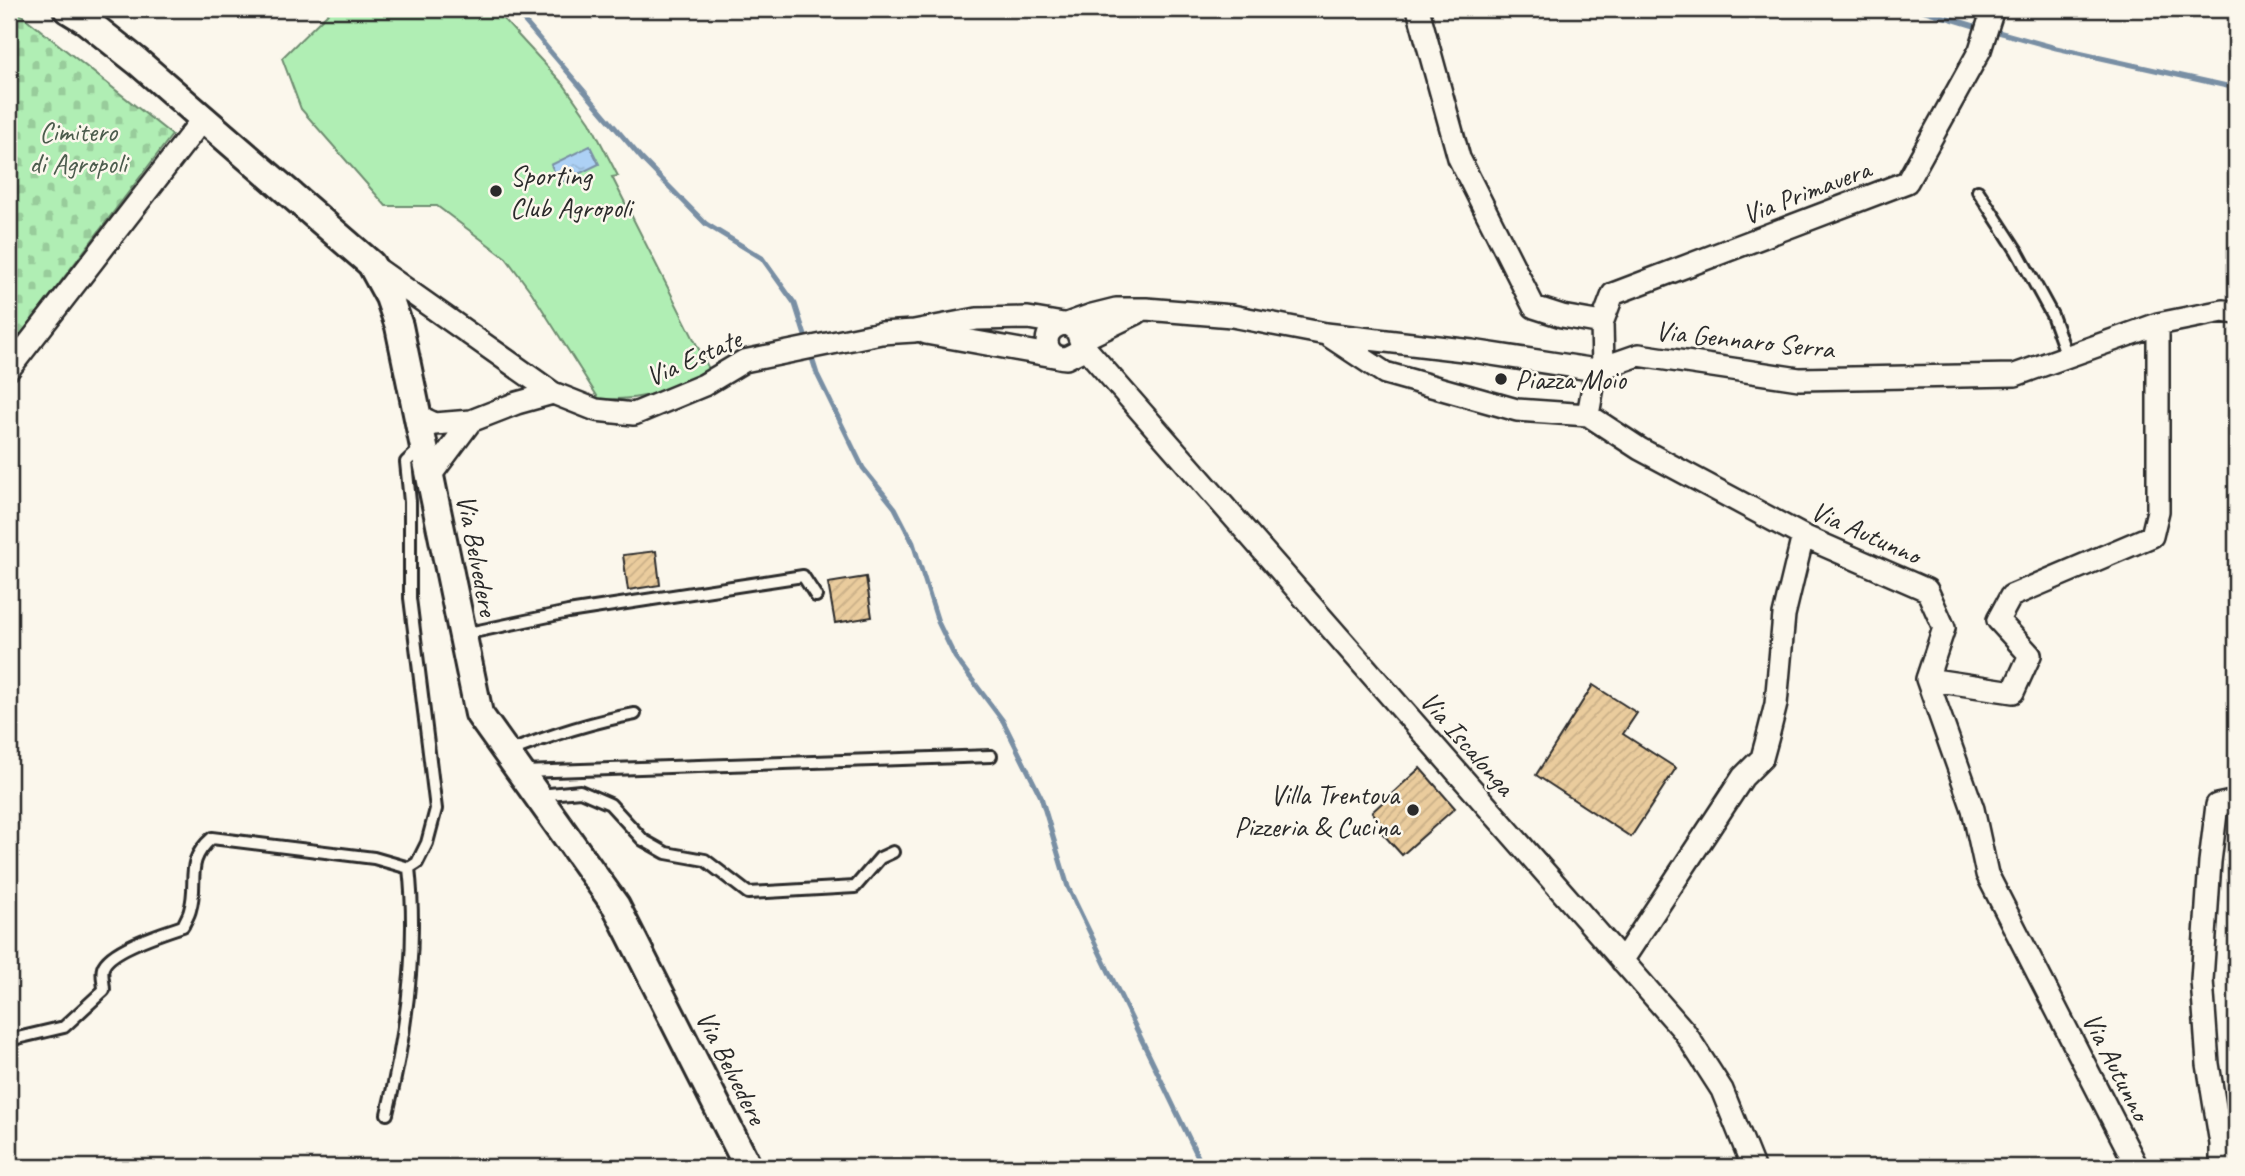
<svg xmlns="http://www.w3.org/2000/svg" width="2245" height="1176" viewBox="0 0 2245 1176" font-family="Caveat,sans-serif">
<defs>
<pattern id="cemetery-stones" width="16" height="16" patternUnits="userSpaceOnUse" patternTransform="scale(1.75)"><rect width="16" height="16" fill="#b0eeb4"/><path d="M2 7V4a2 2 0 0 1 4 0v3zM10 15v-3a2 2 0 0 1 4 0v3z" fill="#98cc9b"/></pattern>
<pattern id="water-ripples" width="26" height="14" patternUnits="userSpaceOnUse" patternTransform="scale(1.75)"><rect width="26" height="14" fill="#add1f5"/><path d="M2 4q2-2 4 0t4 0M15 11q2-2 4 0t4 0" fill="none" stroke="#95b4d2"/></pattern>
<pattern id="building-hatch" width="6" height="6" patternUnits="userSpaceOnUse" patternTransform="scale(1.75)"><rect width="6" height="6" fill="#eacc9d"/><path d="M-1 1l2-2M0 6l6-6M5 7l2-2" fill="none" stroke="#c9af87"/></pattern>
</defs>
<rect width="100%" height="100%" fill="#fbf7ec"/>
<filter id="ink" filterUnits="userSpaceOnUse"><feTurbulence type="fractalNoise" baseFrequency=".0143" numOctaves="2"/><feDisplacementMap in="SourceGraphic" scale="14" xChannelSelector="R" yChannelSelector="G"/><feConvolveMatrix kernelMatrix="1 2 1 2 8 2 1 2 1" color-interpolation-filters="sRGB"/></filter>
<g filter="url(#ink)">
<path fill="url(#cemetery-stones)" stroke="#6e8c70" stroke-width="2" d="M9,9h5l158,126 -163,215z"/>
<path fill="#b0eeb4" stroke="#6e8c70" stroke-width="2" d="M332,9h162l70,76 26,37 28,54 -6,1 97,192c-39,22 -64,32 -110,30l-67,-106 -26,-35 -69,-52h-51l-85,-97 -19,-51z"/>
<path fill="url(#water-ripples)" stroke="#798fa4" stroke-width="2" d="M590,146l9,18 -39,19 -9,-18z"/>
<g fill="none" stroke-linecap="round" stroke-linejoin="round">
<path stroke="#798fa4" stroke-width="5" d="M514,9l128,150 64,65 56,34 33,46 12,38
M1919,9l62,19
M1991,30l65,18 180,40
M810,352l7,22 46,94 32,40 18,35 25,79 17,35 48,64 38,76 27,90 135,280"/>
</g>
<path fill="url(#building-hatch)" stroke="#2b2b2b" stroke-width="2" d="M656,551l4,34 -32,5 -5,-35z
M866,577l6,40 -37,6 -7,-40z
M1593,685l44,28 -14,21 53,34 -45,69 -95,-62z
M1420,768l35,40 -53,47 -28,-31 5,-4 -7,-8z"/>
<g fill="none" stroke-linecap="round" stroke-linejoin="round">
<defs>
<path id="service" d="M1978,191l39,60 35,64 15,41
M464,634l104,-22 235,-36 13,20
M506,753c42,-17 84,-31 129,-39
M523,772l468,-16
M539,795l41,-4 30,13 33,36 23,13 39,7 43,33 107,-6 25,-29 13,-6
M9,1040l55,-13 40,-37c0,-7 -3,-16 -1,-22 6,-19 62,-36 80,-42 2,-5 6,-11 7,-16 9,-29 -7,-47 22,-72l162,20 35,10 8,-5 10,-20 9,-34 -26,-211v-96l-4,-40 16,-15
M387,1114c19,-79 31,-165 22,-246"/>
<path id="minor" d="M1418,9l41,149 75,149 28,9 40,7
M372,265l181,128 43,17 38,4 70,-29 40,-24 137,-28 33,-2 63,-12 51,-1 41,7 8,6 4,12 -3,9 -12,6c-24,0 -26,-31 -1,-34
M1067,324l25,-9 24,-6h30l86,7 94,18 146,17 124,19 43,-15 160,24 216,-4 143,-51 65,-13 13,2
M926,333l128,23
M1326,334l59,39 132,37 71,5 52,34 163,87 124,54 17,38 -17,51 46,130 14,65 150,293
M1081,340l56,-27
M1081,343l603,688 38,59 31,77
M1603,367l-1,-44 11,-29 294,-112 73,-132 13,-41
M9,369l193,-249
M1588,415l8,-45
M418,416l17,8 36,-3 46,-18 36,-10
M430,476l41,-55
M1927,679l86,13 17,-37 -32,-35 13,-24 141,-60 6,-25v-187
M1622,961l121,-184 19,-19 6,-22 8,-32 8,-89 19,-79
M2221,1167v-23l-13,-80 -6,-84 8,-118 7,-57 19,-4"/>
<path id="tertiary" d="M67,9l18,11 53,42 233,202 18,33 10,29 80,388 137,192 132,261"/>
</defs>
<use href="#service" stroke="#2b2b2b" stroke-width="16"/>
<use href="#minor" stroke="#2b2b2b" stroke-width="26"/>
<use href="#tertiary" stroke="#2b2b2b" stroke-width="32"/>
<use href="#service" stroke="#fbf7ec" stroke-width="10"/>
<use href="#minor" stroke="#fbf7ec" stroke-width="21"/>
<use href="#tertiary" stroke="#fbf7ec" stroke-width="26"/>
</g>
</g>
<g fill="#2b2b2b" stroke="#fbf7ec" stroke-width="2.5">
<circle cx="496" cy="191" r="7"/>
<circle cx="1501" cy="379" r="7"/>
<circle cx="1413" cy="810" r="7"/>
</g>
<g text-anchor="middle" stroke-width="5" stroke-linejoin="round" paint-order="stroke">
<g font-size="28" fill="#4c5c4d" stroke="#fbf7ec">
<text x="78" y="141">Cimitero<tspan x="78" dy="32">di Agropoli</tspan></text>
</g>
<g font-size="28" fill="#2b2b2b" stroke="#fbf7ec" text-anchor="start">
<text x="510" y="185">Sporting<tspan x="510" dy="32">Club Agropoli</tspan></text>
<text x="1515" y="389">Piazza Moio</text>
<text x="1399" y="804" text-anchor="end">Villa Trentova<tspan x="1399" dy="32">Pizzeria &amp; Cucina</tspan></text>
</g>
<g font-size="28" fill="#2b2b2b" stroke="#fbf7ec">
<text transform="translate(1806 191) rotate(-21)" y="10">Via Primavera</text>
<text transform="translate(1745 339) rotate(6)" y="10">Via Gennaro Serra</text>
<text transform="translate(693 357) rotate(-24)" y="10">Via Estate</text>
<text transform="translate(1866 532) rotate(24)" y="10">Via Autunno</text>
<text transform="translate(478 555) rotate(79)" y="10">Via Belvedere</text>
<text transform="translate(1468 743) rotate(49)" y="10">Via Iscalonga</text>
<text transform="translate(2117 1066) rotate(63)" y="10">Via Autunno</text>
<text transform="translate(732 1067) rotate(63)" y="10">Via Belvedere</text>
</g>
</g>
<rect width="2245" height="1176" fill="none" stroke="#fbf7ec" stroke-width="35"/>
<rect x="18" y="18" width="2210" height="1141" fill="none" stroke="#2b2b2b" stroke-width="2.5" filter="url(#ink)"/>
</svg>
